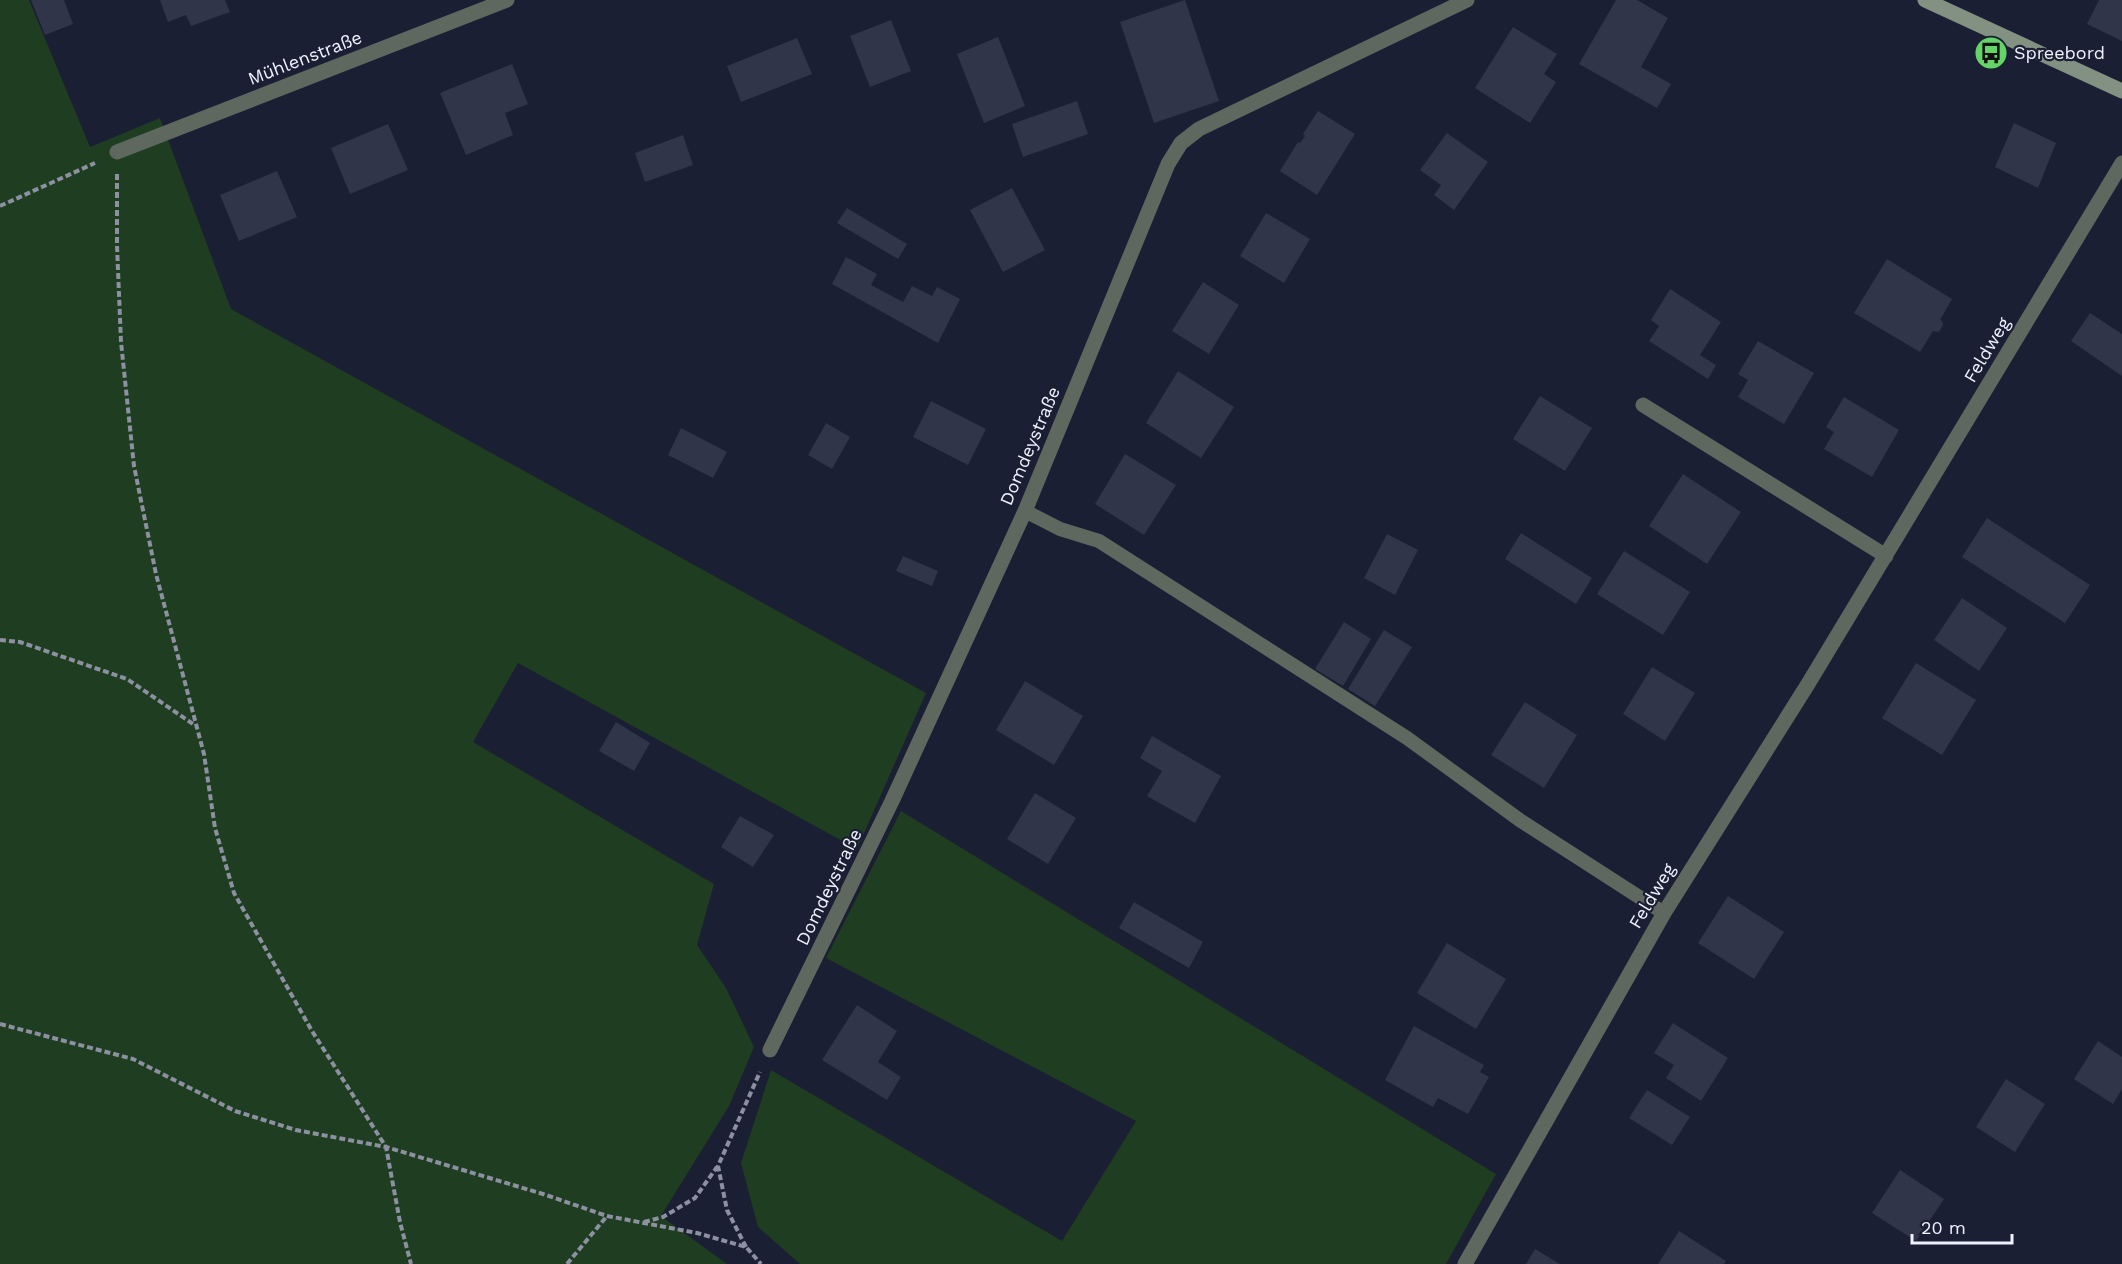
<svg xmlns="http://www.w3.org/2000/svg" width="2122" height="1264" viewBox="0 0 2122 1264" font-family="'Work Sans',sans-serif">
<rect width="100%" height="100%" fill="#1a1f33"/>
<path fill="#1f3d20" d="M0,0h29l61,147 70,-29 71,191 695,384 -69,156 -339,-186 -45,79 241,142 -17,61 29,43 28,59 -25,59 -68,110 66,48h-727z
M901,811l595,363 -50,90h-646l-42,-37 -17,-64 30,-93 291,171 74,-120 -310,-163z"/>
<path fill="#30354a" d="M31,0h33l9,24 -28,11z
M160,0h65l5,12 -39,14 -5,-11 -18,7z
M1185,0l34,101 -65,22 -34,-101z
M1616,0h21l31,18 -27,49 30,17 -14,24 -78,-44z
M2099,0h23v41l-35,-17z
M891,20l20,51 -41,16 -20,-51z
M1513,27l44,27 -13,20 12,8 -26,41 -55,-35z
M998,37l27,69 -41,17 -27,-69z
M797,38l15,36 -71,28 -14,-36z
M512,64l16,40 -23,9 8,22 -47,20 -26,-62z
M1077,101l11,33 -65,23 -11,-33z
M1318,111l37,23 -38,61 -37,-24 18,-29 2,1 5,-7 -2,-2z
M2014,123l42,20 -18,45 -43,-21z
M388,124l20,46 -58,24 -19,-46z
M1447,133l41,29 -34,48 -20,-15 7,-10 -21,-15z
M683,135l10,30 -48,17 -10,-29z
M277,171l20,46 -58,24 -19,-46z
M1012,188l33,62 -42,22 -33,-62z
M847,208l60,36 -9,15 -61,-36z
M1266,213l44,26 -26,44 -44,-27z
M846,257l31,17 -6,11 32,17 9,-16 20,10 5,-9 23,12 -22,44 -106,-59z
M1887,259l65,40 -12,21 2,1 1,4 -4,7 -6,-1 -13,21 -66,-39z
M1203,282l36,23 -30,49 -37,-23z
M1670,289l51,33 -21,33 16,10 -8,14 -59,-38 10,-15 -8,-6z
M2090,313l32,21v42l-51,-35z
M1758,341l56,32 -30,51 -46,-27 10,-17 -10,-6z
M1178,371l56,36 -33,51 -55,-35z
M1540,396l52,32 -27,43 -52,-32z
M1844,397l55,33 -27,47 -48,-28 10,-17 -8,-5z
M931,401l55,28 -18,36 -55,-28z
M826,423l24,14 -18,32 -24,-14z
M681,428l46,24 -14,26 -45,-23z
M1125,454l51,31 -32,50 -49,-31z
M1683,474l58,38 -34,52 -58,-38z
M1987,518l103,67 -25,38 -103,-66z
M1521,533l71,45 -16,26 -71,-45z
M1387,534l31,16 -23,45 -31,-17z
M1624,551l66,41 -27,43 -66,-41z
M903,556l35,15 -6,15 -36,-15z
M1962,598l45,30 -28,43 -45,-31z
M1344,622l27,17 -28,47 -28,-17z
M1384,630l28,17 -37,59 -27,-17z
M1916,663l60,37 -34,55 -60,-37z
M1652,667l43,26 -30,48 -42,-27z
M1025,681l58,35 -29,49 -58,-35z
M1525,702l52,33 -33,53 -53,-33z
M616,722l34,21 -16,28 -35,-20z
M1152,736l69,40 -26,47 -48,-27 15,-25 -22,-13z
M1035,793l41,25 -28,46 -41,-25z
M740,816l34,19 -21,32 -32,-20z
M1728,896l56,36 -30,47 -56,-36z
M1134,902l69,40 -14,26 -70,-40z
M1447,943l59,36 -30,50 -59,-36z
M857,1005l40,26 -19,31 23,15 -14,23 -65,-40z
M1673,1023l55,35 -27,43 -35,-23 8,-13 -20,-12z
M1414,1026l70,39 -4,7 9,5 -21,37 -30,-16 -5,9 -48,-27z
M2098,1041l24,16v32l-9,15 -39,-25z
M2006,1079l39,25 -30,48 -39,-25z
M1647,1090l43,27 -18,28 -43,-27z
M1900,1170l44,29 -28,42 -44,-28z
M1679,1231l47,30 -2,3h-66z
M1535,1249l25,15h-34z"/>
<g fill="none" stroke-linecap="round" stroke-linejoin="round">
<path stroke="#8c90a0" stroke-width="4" stroke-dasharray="6 3" stroke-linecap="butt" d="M117,174v72l4,96 13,124 22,108 48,180 11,74 19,65 78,138 74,116 14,75 11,42
M0,206l95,-43
M0,640l20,2 107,37 69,47
M0,1024l133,35 102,52 61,19 90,17 157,47 64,22 90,17 49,14 15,17
M644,1222l19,-5 32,-19 22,-31
M746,1247l-19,-37 -9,-44 42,-94
M567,1264l40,-48"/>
<path stroke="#5f685f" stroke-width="14" d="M1025,511l35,18 39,12 308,197 114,83 143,92"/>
<path stroke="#5f685f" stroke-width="15" d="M117,152l390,-152
M1643,405l243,151
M770,1050l122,-249 133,-290 143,-347 13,-21 18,-14 268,-129
M1465,1264l199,-351 144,-229 314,-521"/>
<path stroke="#839183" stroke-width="15" d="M1925,0l197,91"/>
</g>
<defs>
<symbol id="bus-disc" viewBox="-11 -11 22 22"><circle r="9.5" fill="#64d468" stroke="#1a1f33"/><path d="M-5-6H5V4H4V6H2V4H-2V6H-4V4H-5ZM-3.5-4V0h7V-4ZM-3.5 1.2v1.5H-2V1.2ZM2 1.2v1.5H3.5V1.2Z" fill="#111"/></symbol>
</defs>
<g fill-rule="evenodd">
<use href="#bus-disc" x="1972" y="34" width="38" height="38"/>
</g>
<g text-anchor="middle" stroke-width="4.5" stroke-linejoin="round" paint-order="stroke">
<g font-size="18" fill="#eff2fe" stroke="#1a1f33" text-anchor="start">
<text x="2014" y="59">Spreebord</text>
</g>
<g font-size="18" fill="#eff2fe" stroke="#1a1f33">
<text transform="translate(305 58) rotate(-21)" y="6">Mühlenstraße</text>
<text transform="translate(1987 350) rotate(-59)" y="6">Feldweg</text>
<text transform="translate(1030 446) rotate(-67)" y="6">Domdeystraße</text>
<text transform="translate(829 887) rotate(-64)" y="6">Domdeystraße</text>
<text transform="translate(1652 896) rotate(-59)" y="6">Feldweg</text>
</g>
</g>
<path d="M1912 1234v9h100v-9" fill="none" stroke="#eff2fe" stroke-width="3"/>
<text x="1921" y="1234" font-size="18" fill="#eff2fe" stroke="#1a1f33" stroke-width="4.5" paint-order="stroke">20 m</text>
</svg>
